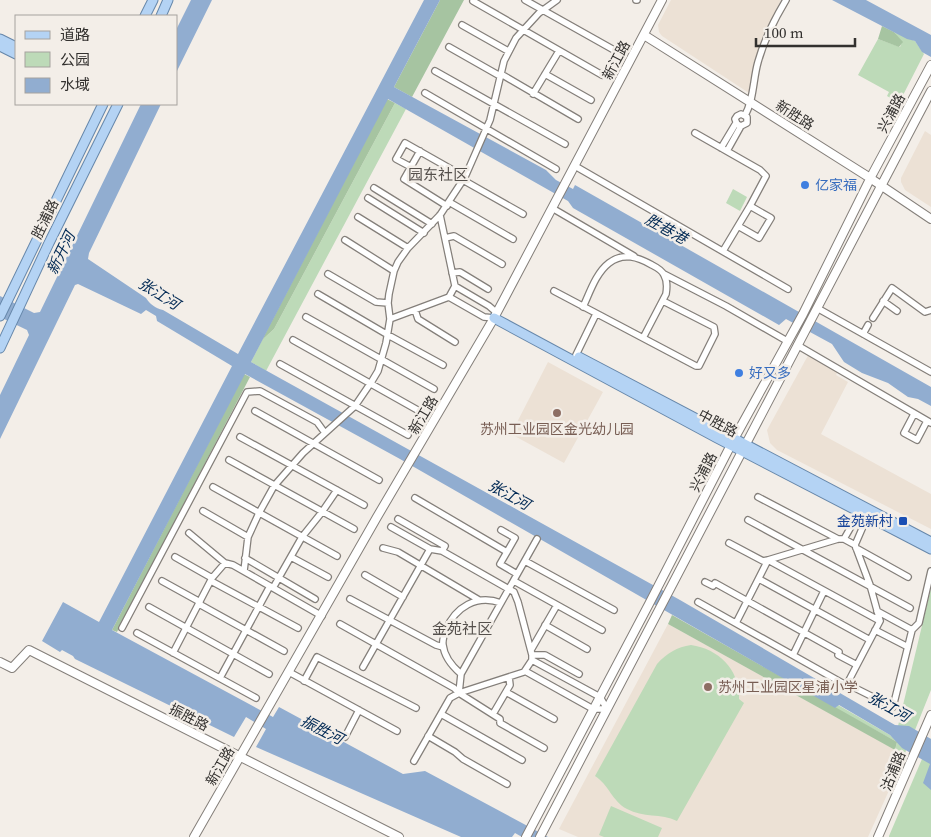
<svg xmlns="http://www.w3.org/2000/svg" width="931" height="837" viewBox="0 0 931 837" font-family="'Source Serif 4','Noto Sans SC',serif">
<rect width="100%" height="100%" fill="#f3eee8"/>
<path fill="#ece1d5" d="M671,0h110l-19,38 -7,23 -6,32 -87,-57 -3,-4 -1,-7z
M925,131l6,4v72l-26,-17 -4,-8v-4z
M811,350l29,17 -4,8 12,7 -27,52 110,60v35l-154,-79 -7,-7 -3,-13z
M548,362l55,30 -39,71 -53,-29z
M668,624l237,131 -37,82h-290l-19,-8z"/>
<path fill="#bddab8" d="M894,32l21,9 9,13 -25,49 -12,-7 2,-4 -31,-17 20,-36 22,8 2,-5z
M395,103l11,6 -140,262 -15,-9 11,-22 12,-11z
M733,189l14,8 -7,14 -14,-8z
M931,588v102l-16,40 -17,-4z
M691,645c28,4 49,25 48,54l5,4 -67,118c-16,-8 -34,-3 -50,-12 -15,-8 -18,-24 -32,-33l62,-112c10,-11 20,-17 34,-19z
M838,705l52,30 16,15 -1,5 -10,-5 2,-8 -62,-34z
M931,738v99h-42v-1z
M611,806l51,22 -4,9h-54l-5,-2z"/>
<path fill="#a6c4a1" d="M440,0h24l-52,97 -18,-10z
M882,26l12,6 9,10 -4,5 -21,-8z
M387,99l8,4 -121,226 -12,11z
M244,374l6,3 -133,255 -5,-2z
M672,615l225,127 -2,8 -227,-126z"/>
<path fill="#91add0" d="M191,0h21l-36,73v-43z
M424,0h16l-46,87 152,83 10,10 17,9 2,-4 356,202v19l-13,-7 -10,-2 -20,-14 -26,-10 -18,-11 -12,-18 -46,-25 -7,6 -206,-117 -5,-7 -180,-102 -137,263 429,238 215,125 14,1 22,13v51l-8,-7 7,-19 -28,-16 -12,-13 -51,-30 -4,3 -435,-249 -155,-85 -133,256 161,87 6,-10 124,67 22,-3 123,66h-26l-7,-4 -3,4h-51l-205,-90 10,-18 -20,-12 -12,20 -159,-78 -2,-3 -11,-6 -2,2 -18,-11 21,-39 36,20 133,-256 -75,-45 -1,-5 -10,-6 -5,4 -63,-30 -3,1 -75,154v-44l29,-60 -2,-5 -27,-13v-21l34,17 6,-1 101,-208h20l-72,149 -1,6 58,39c4,6 9,10 17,12l75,44z
M832,0h34l65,35v22l-9,-5 -7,-11 -8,-2z"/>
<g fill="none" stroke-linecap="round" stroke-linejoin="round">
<defs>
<path id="street" d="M525,0l89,50
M636,0h1
M473,1l129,74
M462,25l46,26
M449,47l51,29
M435,71l130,73
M501,74l77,45
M545,74l46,26
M425,93l131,76
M533,94l26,-43
M745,115c9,-15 8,-36 13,-53 6,-22 16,-42 28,-62
M695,133l65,37 6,6 -16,30 -27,45
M721,148l15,-25
M420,151l-16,28 43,27
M727,151l14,-25 6,-3v-6l-6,-3 -4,2 -2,3 2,5 4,2
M575,166l213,123
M411,167l-15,-8 9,-16 60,34
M463,180l60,34
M374,188l58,36
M368,198l56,35
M449,202l64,37
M552,208l82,48
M358,217l50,31
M738,226l21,12 12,-20 -21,-12
M445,238l9,-2 48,28
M345,240l49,31
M452,273l8,-1 28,17
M328,274l48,28 12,1
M664,274l62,32 61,35
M455,286l34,20 8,7
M554,291l142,75h3l16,-32 -1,-7 -51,-26
M318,294l70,41 55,30
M449,297l35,20 10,1
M883,301l14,10
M583,307c7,-15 13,-34 26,-44 14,-11 29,-6 43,2 4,2 10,5 12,10 3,5 3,13 2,19l-23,44
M817,308l114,64
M415,310l3,9 37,23
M306,317l128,72
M873,318l19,-30 33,24 6,-2
M390,319l59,-22 6,-11 -15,-71
M863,334l5,-9
M293,340l128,72
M797,345l134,78
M576,355l20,-41
M280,364l128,71
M255,411l124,69
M914,414l-10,19 13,7 10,-19
M240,437l124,68
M229,460l125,69
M213,487l124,69
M758,497l80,42
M415,498l92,54
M203,511l45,26
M398,519l47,27 -3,5
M748,520l162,88
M391,527l39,22 12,2 72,41 4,10 14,53v5l-8,12 -65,21 -9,5 -36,63
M501,530l14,8 -15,26 17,10
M189,533l36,30
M844,539l16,-28
M729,543l34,18 5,-1 112,61
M855,545l13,-30
M383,548l15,4 81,48
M856,548l52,29
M175,557l37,21
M291,557l37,20
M245,558l70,41
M525,561l89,49
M244,571l4,-34 11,-24 15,-27 29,-33 52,-47 17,-25 6,-10 8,-28 4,-24 -2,-16 1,-9 5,-23 4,-9 10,-14 32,-33 25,-38 25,-57 14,-59 12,-23 23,-25 18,-13
M365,575l38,22
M759,579l111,61
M162,581l38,21
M211,581l87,47
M514,581l88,49
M705,582l8,4 2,-3 124,69 -1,3 19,10
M273,588l29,-51 20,-25 15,-22
M350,599l86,46 7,2
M698,602l146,82h3l46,23 19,-77 7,-7 12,-52
M199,604l85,47
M149,607l120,67
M877,611l35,19
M736,623l32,-63 70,-21h6l11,6 15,40 10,36 -33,63
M340,624l114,64 5,5 41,26v4l44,25
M545,625l42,24
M122,628l125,-236 13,-1 57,31 8,11
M875,630l33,17
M137,633l119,65
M531,650l26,-45
M173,653l39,-75 13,-15 8,2 89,51
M532,655h13l34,19
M793,655l31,-64
M363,667l67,-118
M525,671l68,38h14l-7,-12 -68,-37
M289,672l108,59
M461,674c-8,-7 -17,-18 -18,-29 -1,-5 1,-10 3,-15 9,-23 31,-36 55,-27
M220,678l50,-92
M304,681l13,-24 99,51
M506,692l48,27
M459,693l2,-19 76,-135
M441,714l81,46
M493,714l17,-29 -1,-8
M428,736l27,16 8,7 44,25
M345,737l14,-27"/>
<path id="secondary" d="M644,35l223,141 64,43
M0,662l12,6 17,-18 370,187
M194,837l183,-320 117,-199 168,-318
M526,837l123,-233 85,-165 69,-125 70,-141 58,-108
M540,837c131,-249 260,-498 391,-746
M878,837l53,-122"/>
<path id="primary" d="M145,16l8,-16
M161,16l7,-16
M0,39l16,8
M0,46l16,8
M0,316l103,-212
M494,318l223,120 214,111
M0,348l49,-105 69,-139
M579,357l352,185"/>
</defs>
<use href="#street" stroke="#847f7a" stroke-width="8"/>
<use href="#secondary" stroke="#847f7a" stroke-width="10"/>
<use href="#primary" stroke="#6687aa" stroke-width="11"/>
<use href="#street" stroke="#fff" stroke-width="5.5"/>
<use href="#secondary" stroke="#fff" stroke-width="8"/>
<use href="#primary" stroke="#b4d3f4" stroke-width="9"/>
</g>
<g fill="#3f7fe0" stroke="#f3eee8" stroke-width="2">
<circle cx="805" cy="185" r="5"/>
<circle cx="739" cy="373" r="5"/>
</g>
<g fill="#8d6e63" stroke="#f3eee8" stroke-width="2">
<circle cx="557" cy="413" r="5"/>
<circle cx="708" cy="687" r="5"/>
</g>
<rect fill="#1a4fb4" stroke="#f3eee8" stroke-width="2" x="898" y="516" width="10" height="10" rx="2.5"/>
<g text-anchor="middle" stroke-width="5" stroke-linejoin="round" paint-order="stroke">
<g font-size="14" fill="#33312f" stroke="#f3eee8">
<text transform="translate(616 60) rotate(-62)" y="5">新江路</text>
<text transform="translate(891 113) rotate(-62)" y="5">兴浦路</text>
<text transform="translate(795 115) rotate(32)" y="5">新胜路</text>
<text transform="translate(45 219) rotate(-64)" y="5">胜浦路</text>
<text transform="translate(423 415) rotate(-59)" y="5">新江路</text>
<text transform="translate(718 423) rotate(28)" y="5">中胜路</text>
<text transform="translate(703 472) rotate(-63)" y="5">兴浦路</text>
<text transform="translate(189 717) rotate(27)" y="5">振胜路</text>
<text transform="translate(220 766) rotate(-60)" y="5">新江路</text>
<text transform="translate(893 771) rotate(-68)" y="5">沽浦路</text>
</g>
<g font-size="14" fill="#366cbe" stroke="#f3eee8" text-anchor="start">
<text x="815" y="190">亿家福</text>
<text x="749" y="378">好又多</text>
</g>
<g font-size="14" fill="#785e54" stroke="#f3eee8">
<text x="557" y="434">苏州工业园区金光幼儿园</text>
<text x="718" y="692" text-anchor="start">苏州工业园区星浦小学</text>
</g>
<g font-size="14" fill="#164399" stroke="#f3eee8" text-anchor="end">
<text x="893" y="526">金苑新村</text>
</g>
<g font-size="15" fill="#55504c" stroke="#f3eee8">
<text x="438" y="180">园东社区</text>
<text x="462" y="634">金苑社区</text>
</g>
<g font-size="15" font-style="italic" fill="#012954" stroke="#f3eee8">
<text transform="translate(666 229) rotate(29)" y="5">胜巷港</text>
<text transform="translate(61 253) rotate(-64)" y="5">新开河</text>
<text transform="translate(159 294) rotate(32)" y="5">张江河</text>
<text transform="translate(509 495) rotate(29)" y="5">张江河</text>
<text transform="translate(889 707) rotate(29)" y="5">张江河</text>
<text transform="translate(322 730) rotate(27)" y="5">振胜河</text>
</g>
</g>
<rect x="15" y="15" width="162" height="90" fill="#f3eee8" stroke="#a6a29e"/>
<rect x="25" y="31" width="25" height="8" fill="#b4d3f4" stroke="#a6a29e"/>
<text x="60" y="40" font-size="15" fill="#33312f">道路</text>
<rect x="25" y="52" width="25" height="15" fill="#bddab8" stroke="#a6a29e"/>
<text x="60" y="65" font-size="15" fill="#33312f">公园</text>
<rect x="25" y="78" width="25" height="15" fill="#91add0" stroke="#a6a29e"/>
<text x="60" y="90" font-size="15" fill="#33312f">水域</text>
<path d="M756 38v8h99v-8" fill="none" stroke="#33312f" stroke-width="2.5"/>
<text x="764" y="38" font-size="15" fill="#33312f" stroke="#f3eee8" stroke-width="4" paint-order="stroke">100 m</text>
</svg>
